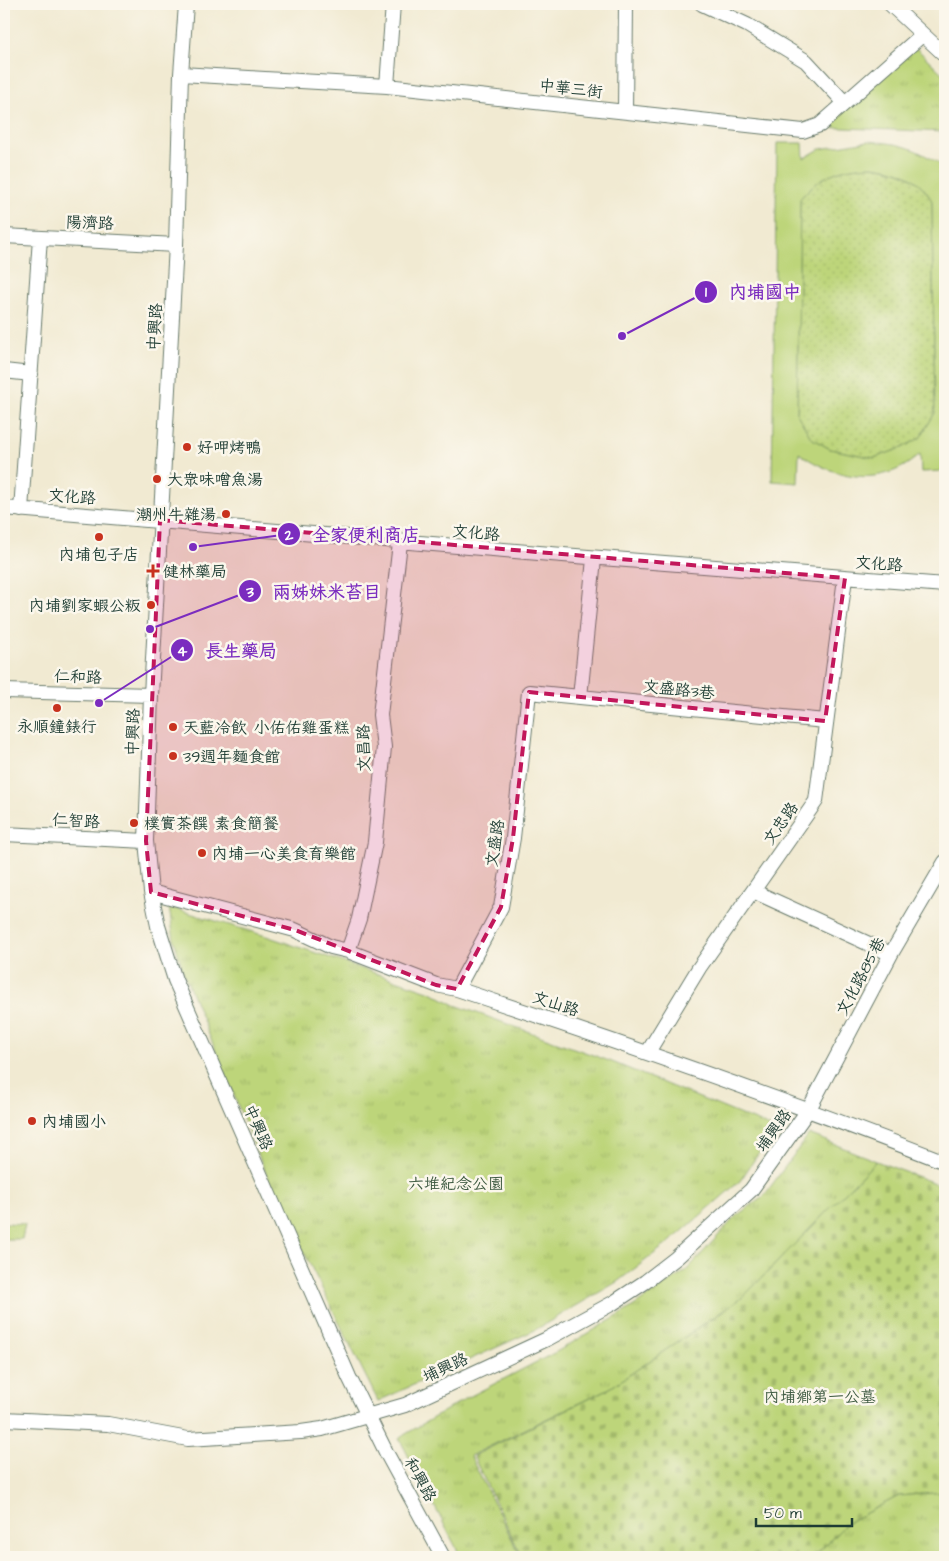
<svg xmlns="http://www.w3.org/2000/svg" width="949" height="1561" viewBox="0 0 949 1561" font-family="'Architects Daughter','LXGW WenKai TC',sans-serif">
<defs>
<pattern id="grass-dots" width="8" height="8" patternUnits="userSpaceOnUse" patternTransform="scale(1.25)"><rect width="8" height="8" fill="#bdd57a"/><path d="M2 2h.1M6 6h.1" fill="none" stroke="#a2b86a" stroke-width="1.8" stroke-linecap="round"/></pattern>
<pattern id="cemetery-stones" width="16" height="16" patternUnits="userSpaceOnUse" patternTransform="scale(1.25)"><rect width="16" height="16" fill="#bdd57a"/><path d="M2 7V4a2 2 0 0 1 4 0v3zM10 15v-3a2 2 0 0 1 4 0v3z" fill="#a2b86a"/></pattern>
<pattern id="park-tufts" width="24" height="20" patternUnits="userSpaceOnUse" patternTransform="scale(1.25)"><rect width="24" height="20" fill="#bdd57a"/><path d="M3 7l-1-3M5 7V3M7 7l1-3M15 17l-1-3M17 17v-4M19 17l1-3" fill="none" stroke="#a2b86a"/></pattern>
</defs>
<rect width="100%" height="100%" fill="#fbf7ec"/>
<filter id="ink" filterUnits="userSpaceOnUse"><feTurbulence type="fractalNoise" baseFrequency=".02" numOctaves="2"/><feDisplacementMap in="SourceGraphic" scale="10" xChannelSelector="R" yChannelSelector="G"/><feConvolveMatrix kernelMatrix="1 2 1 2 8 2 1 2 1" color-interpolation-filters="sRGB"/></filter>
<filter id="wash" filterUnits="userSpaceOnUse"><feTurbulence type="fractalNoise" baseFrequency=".0096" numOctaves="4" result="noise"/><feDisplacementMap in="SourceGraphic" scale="20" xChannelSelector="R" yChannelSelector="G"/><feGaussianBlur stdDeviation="1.12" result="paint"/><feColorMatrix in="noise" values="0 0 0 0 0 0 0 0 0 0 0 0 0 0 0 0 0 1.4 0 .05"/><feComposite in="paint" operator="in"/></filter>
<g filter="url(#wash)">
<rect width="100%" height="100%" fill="#f1ead2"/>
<path fill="url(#grass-dots)" stroke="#6e8957" d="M872,166c27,4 47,10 60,35l3,212 -15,25 -18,10 -28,10 -44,-9 -19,-11 -14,-24 3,-215c20,-24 41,-32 72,-33z"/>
<path fill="url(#cemetery-stones)" stroke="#6e8957" d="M876,1161l69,26v305l-46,4 -52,27 -33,34h-292l-49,-101 137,-68 133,-91z"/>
<path fill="url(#park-tufts)" stroke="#6e8957" d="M915,47l30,29v56l-126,-5z
M169,907l97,29 165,56 24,13 157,57 163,67 -35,52 -69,60 -54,41 -82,48 -157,71 -106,-213 -88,-214 -10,-34z
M809,1134l67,27 -133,136 -133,91 -140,68 51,101h-60l-62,-119 66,-39 93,-48 65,-38 63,-42 50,-55 27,-19z
M945,1492v65h-131l33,-34 52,-27z"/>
<path fill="#bdd57a" stroke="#6e8957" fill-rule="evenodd" d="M868,141c38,3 46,7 77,26v304l-24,1 -1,-18c-36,34 -83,26 -121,-1l-1,30 -26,-2 5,-338h26l1,15 16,-9zM872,166c27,3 47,10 60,35l3,212 -15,25 -18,10 -28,10 -44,-9 -19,-11 -14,-24 3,-215c20,-24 41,-32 72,-33z
M4,1223l21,1 -3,15h-18z"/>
</g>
<g filter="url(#ink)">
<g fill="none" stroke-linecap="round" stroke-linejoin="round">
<defs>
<path id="minor" d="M186,4l-5,70 -5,171 -25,450 -5,146 5,51 7,34 17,54 174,397 38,77 56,103
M702,4l45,21 59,36 39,42
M890,4l55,51
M181,74l206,12 416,45 17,-6 102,-90
M387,86l6,-82
M625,111l1,-107
M4,236l172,9
M4,371l27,3
M4,508c314,26 627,54 941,77
M21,510l19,-272
M4,691l147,4
M580,697l14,-138
M4,834l142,7
M753,891l138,63
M151,892l144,38 36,17 17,4 88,34 21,4c164,54 327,110 488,173
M348,951l11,-32 16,-77 9,-95 -4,-32 20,-172
M457,989l44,-82 12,-69 16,-146 296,29
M648,1052l51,-84 117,-167 29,-223
M4,1419l104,5 80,15 113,-7 21,-3 83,-24 142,-66 66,-36 32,-21 31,-24 75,-68 58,-81 82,-155 54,-92"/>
</defs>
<use href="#minor" stroke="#687a6b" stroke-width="16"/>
<use href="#minor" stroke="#fff" stroke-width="14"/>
</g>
</g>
<path fill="#c2185b" fill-opacity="0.2" stroke="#c2185b" stroke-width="4" stroke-dasharray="10 6" stroke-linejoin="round" d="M160,520l685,58 -20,143 -296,-29 -16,146 -12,69 -44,82 -21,-4 -141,-55 -144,-38 -5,-51z"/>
<g fill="#c8321e" stroke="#fbf7ec" stroke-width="2">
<circle cx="187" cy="447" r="5"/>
<circle cx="157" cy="479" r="5"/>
<circle cx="226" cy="514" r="5"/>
<circle cx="99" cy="537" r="5"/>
<path d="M150.5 563.5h5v5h5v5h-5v5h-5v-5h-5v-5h5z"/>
<circle cx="151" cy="605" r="5"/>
<circle cx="57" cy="708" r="5"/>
<circle cx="173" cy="727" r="5"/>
<circle cx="173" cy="756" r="5"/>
<circle cx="134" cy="823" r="5"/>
<circle cx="202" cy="853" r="5"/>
<circle cx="32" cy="1121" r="5"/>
</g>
<g text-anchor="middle" stroke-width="5" stroke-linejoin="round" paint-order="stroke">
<g font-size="16" fill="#1f3d34" stroke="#fbf7ec">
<text transform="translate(571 88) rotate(6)" y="6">中華三街</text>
<text transform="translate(90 222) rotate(2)" y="6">陽濟路</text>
<text transform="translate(154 327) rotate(-87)" y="6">中興路</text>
<text transform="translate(72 496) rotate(4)" y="6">文化路</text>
<text transform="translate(476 532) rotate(5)" y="6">文化路</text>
<text transform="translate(879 563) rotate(4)" y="6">文化路</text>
<text transform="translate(78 676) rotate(2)" y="6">仁和路</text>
<text transform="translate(679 689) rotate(6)" y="6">文盛路3巷</text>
<text transform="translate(132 732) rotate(-88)" y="6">中興路</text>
<text transform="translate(363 748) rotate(-91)" y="6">文昌路</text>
<text transform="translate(76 820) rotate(3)" y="6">仁智路</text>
<text transform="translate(780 823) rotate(-55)" y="6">文忠路</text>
<text transform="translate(494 843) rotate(-81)" y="6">文盛路</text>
<text transform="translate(860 976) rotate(-62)" y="6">文化路85巷</text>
<text transform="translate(556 1003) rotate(18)" y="6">文山路</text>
<text transform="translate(259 1127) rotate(66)" y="6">中興路</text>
<text transform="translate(773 1130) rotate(-54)" y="6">埔興路</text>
<text transform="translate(445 1367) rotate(-25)" y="6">埔興路</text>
<text transform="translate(421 1479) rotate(61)" y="6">和興路</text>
</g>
<g font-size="16" fill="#1f3d34" stroke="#fbf7ec" text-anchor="start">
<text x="197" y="453">好呷烤鴨</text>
<text x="167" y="485">大衆味噌魚湯</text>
<text x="216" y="520" text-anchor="end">潮州牛雜湯</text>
<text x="99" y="560" text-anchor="middle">內埔包子店</text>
<text x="163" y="577">健林藥局</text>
<text x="141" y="611" text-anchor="end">內埔劉家蝦公粄</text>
<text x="57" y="732" text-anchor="middle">永順鐘錶行</text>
<text x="183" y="733">天藍冷飲 小佑佑雞蛋糕</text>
<text x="183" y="762">39週年麵食館</text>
<text x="144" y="829">樸實茶饌 素食簡餐</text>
<text x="212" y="859">內埔一心美食育樂館</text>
<text x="42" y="1127">內埔國小</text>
</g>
<g font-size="16" fill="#3f5b42" stroke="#fbf7ec">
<text x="456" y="1189">六堆紀念公園</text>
<text x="820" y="1402">內埔鄉第一公墓</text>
</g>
</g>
<path fill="none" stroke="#7b2cbf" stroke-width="2" d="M622 336L706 292M193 547L289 534M150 629L250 591M99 703L182 650"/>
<g fill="#7b2cbf" stroke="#fbf7ec" stroke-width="2">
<circle cx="622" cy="336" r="5"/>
<circle cx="193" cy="547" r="5"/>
<circle cx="150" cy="629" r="5"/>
<circle cx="99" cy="703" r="5"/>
<circle cx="706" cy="292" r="12"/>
<circle cx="289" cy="534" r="12"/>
<circle cx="250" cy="591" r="12"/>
<circle cx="182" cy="650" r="12"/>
</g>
<g font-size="15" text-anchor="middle" font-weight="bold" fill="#fff">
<text x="706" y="297">1</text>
<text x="289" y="540">2</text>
<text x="250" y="597">3</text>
<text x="182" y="656">4</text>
</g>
<g font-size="18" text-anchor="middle" font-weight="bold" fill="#7b2cbf" stroke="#fbf7ec" stroke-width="5" stroke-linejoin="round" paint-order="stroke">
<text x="765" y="298">內埔國中</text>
<text x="366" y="541">全家便利商店</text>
<text x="327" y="598">兩姊妹米苔目</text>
<text x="241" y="657">長生藥局</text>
</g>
<rect width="949" height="1561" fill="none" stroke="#fbf7ec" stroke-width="20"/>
<path d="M756 1518v8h96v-8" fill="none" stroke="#1f3d34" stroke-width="2.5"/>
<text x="764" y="1518" font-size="15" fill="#1f3d34" stroke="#fbf7ec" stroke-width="4" paint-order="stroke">50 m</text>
</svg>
